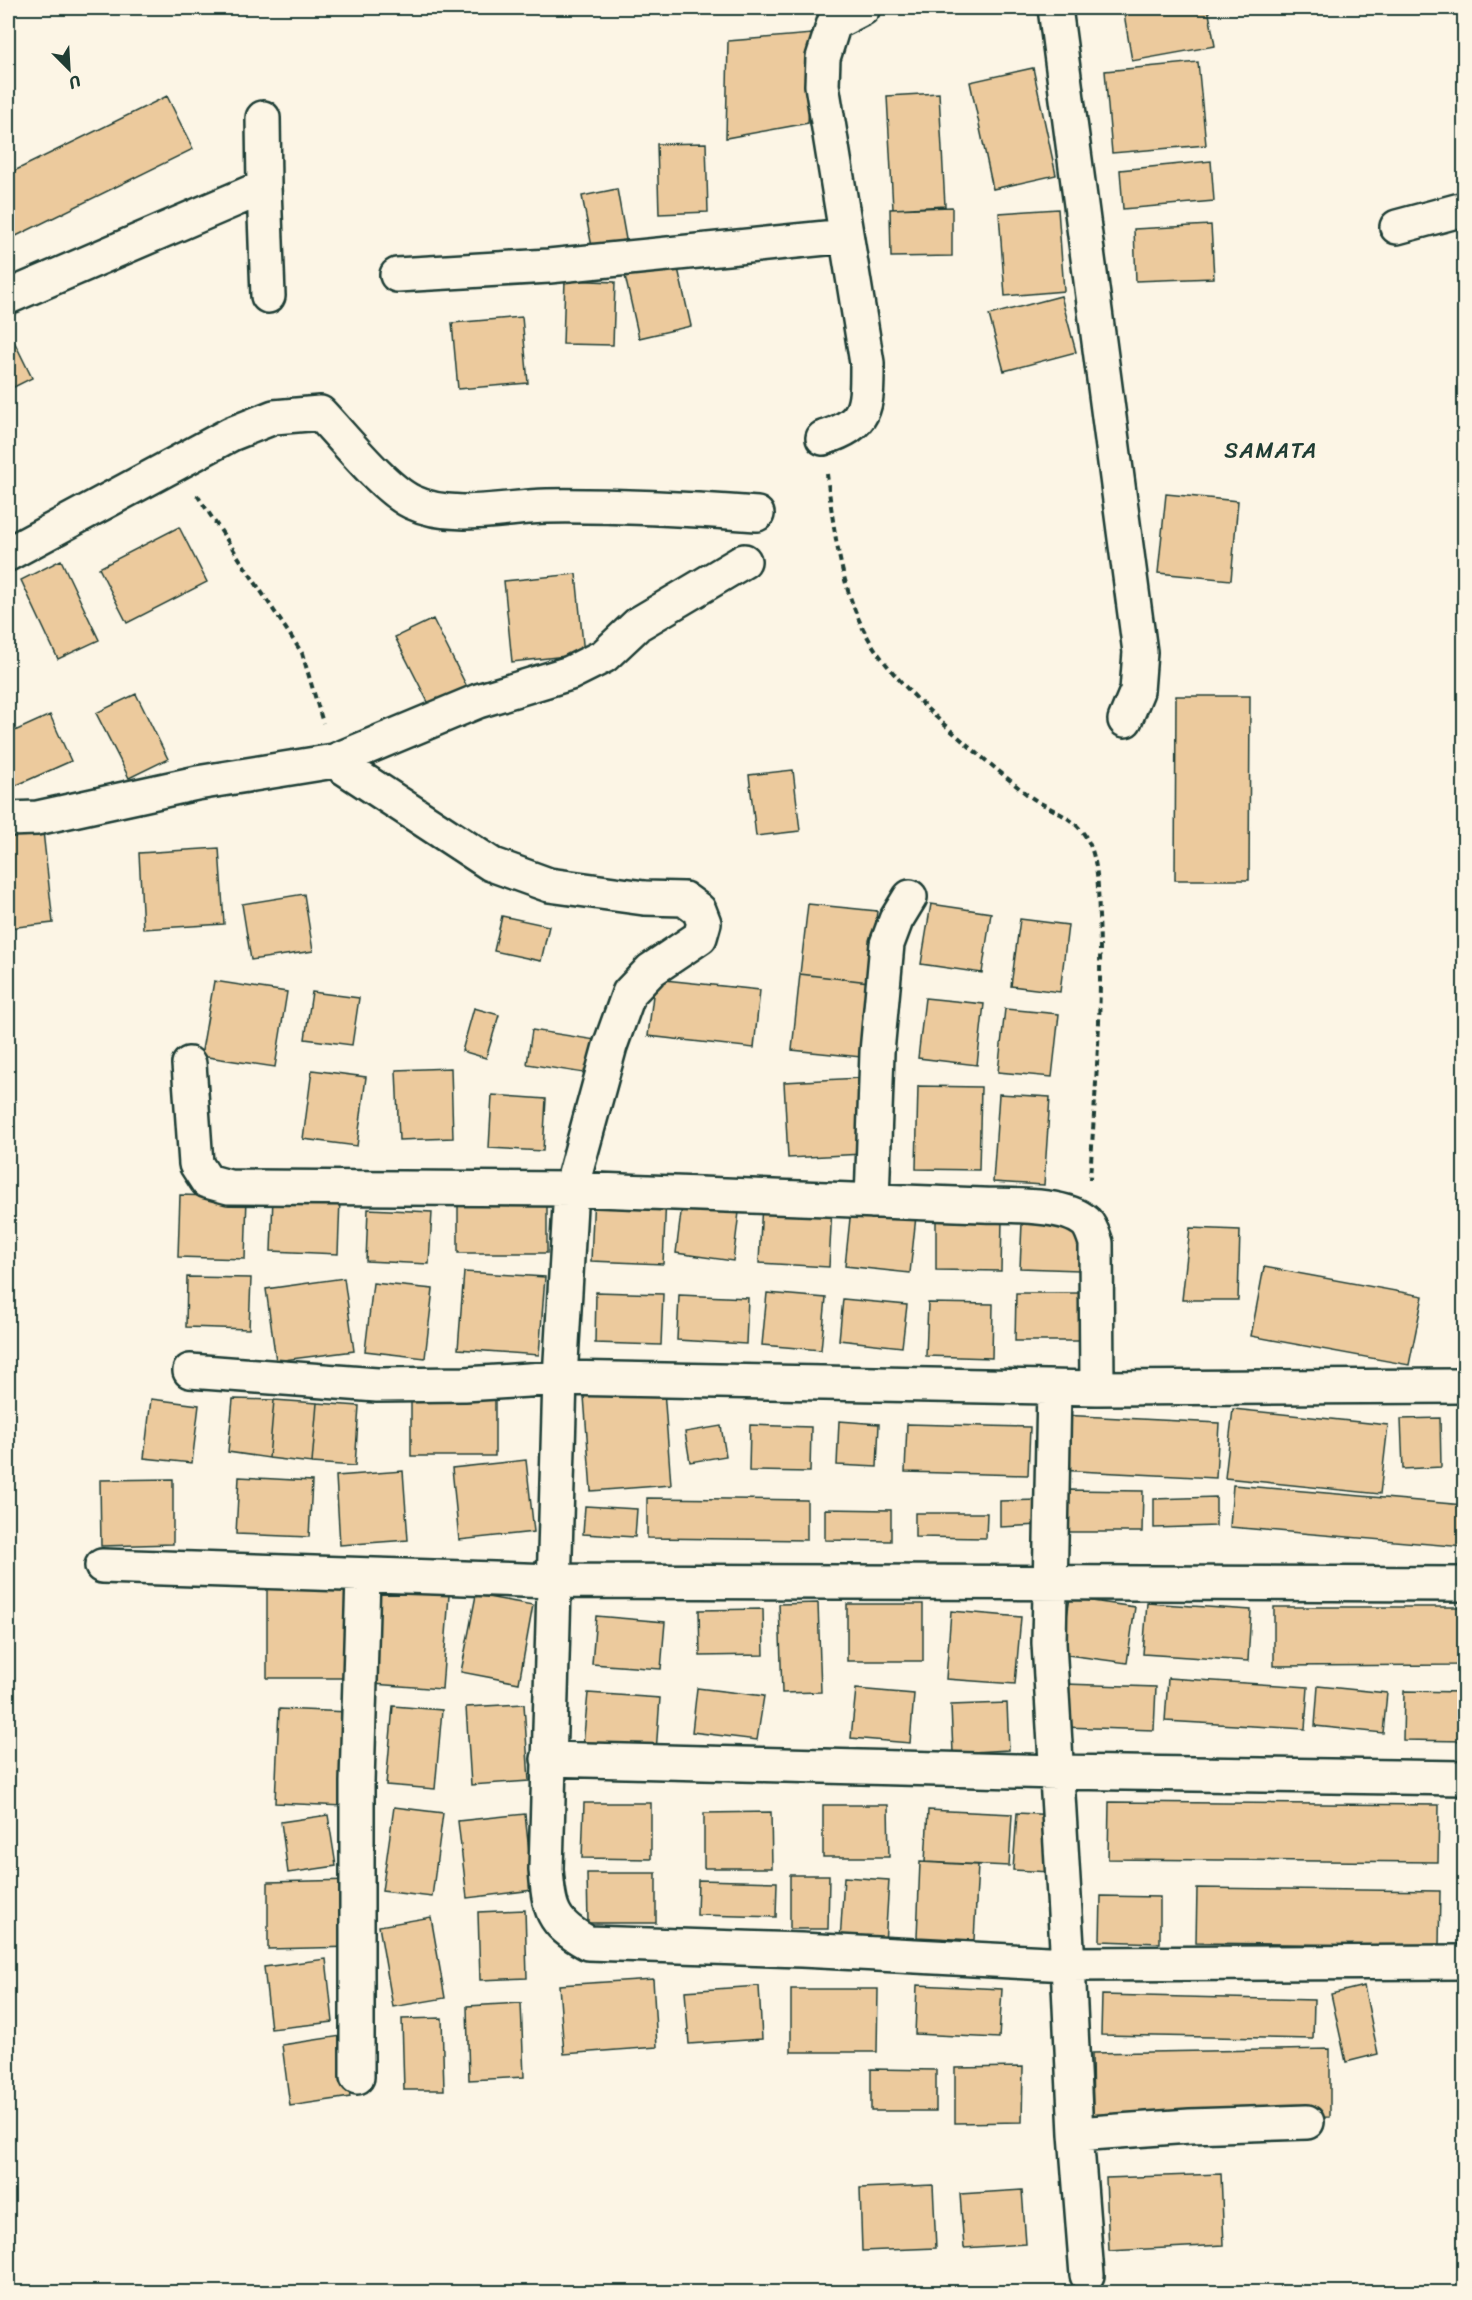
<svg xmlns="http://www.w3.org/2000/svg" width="1472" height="2300" viewBox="0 0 1472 2300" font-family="Sriracha,sans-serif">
<rect width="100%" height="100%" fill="#fcf5e5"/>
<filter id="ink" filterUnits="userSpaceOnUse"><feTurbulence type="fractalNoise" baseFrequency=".0167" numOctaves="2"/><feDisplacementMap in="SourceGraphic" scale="12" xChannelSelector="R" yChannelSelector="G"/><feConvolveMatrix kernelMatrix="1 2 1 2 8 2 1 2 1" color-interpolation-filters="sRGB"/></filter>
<g filter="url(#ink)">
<path fill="#ecca9d" stroke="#1f3d34" stroke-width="1.5" d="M1123,8h85l7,38 -83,15z
M812,34l-4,89 -82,15 2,-97z
M1198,62l8,83 -94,8 -7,-82z
M1033,68l23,107 -63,14 -23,-107z
M939,93l6,113 -52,3 -6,-113z
M167,96l26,53 -185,91v-66z
M706,143l2,69 -49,2 -2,-70z
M1211,161l3,40 -91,8 -3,-39z
M617,189l10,56 -34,7 -11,-56z
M952,207v49l-61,1 -1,-48z
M1058,209l6,82 -59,5 -6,-83z
M1211,225l3,53 -78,3 -2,-52z
M675,255l16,71 -52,12 -16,-71z
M565,280l50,2 -2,63 -50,-1z
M1061,296l15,56 -72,19 -15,-56z
M522,317l6,66 -70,6 -6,-66z
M8,329l24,49 -24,12z
M1166,494l72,7 -7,79 -73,-7z
M179,527l28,55 -80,41 -28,-55z
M61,560l38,80 -41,19 -37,-79z
M576,574l8,80 -72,8 -8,-81z
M433,619l34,68 -37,19 -35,-69z
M136,694l32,65 -39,19 -33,-65z
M1176,696h74l-1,184h-74z
M50,715l21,46 -63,28v-55z
M793,770l7,61 -44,5 -7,-61z
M43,831l10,92 -45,5v-92z
M219,848l5,76 -81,5 -4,-76z
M304,894l9,57 -62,9 -9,-56z
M808,904l69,7 -8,71 -69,-8z
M931,904l60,9 -9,60 -61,-9z
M502,916l47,10 -8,35 -47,-10z
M1020,919l48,6 -8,67 -49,-6z
M800,974l69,8 -8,75 -69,-7z
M655,979l105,11 -6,58 -106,-12z
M214,981l73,11 -12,75 -74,-11z
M312,992l47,6 -7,47 -47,-6z
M925,998l59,6 -7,61 -59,-7z
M474,1008l25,7 -13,43 -24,-7z
M1005,1009l54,5 -7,63 -54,-5z
M532,1030l64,10 -6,34 -63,-10z
M451,1068l2,70 -54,2 -3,-70z
M312,1070l54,7 -9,69 -54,-7z
M860,1078l3,76 -75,4 -4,-76z
M918,1086l63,1 -2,83 -63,-1z
M999,1094l51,3 -6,88 -51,-3z
M492,1095l54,4 -3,52 -54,-3z
M594,1194l72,3 -3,67 -72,-3z
M180,1195l67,2 -2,62 -67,-2z
M273,1197l67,2 -2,55 -67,-3z
M683,1197l57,7 -7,57 -57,-8z
M458,1200h89v53h-89z
M762,1202l70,4 -3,61 -70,-4z
M368,1209l64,3 -3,52 -63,-3z
M851,1209l65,7 -6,57 -65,-7z
M936,1218l66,1 -1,52 -65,-1z
M1022,1223l59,2 -2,45 -59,-2z
M1190,1228l50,2 -2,70h-56z
M1264,1267l159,29 -14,69 -158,-29z
M464,1272l81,5 -6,78 -81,-6z
M187,1277l64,1 -2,51 -63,-2z
M344,1278l10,73 -78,10 -10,-72z
M373,1283l60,6 -8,69 -60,-7z
M596,1292l67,2 -2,51 -66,-2z
M767,1293l59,5 -5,52 -59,-5z
M1016,1293h63v48h-64z
M679,1295l69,3 -2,46 -69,-4z
M843,1299l64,6 -5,42 -63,-7z
M928,1303l65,1 -1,54 -66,-2z
M664,1390l7,95 -80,6 -7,-95z
M151,1399l48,6 -7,58 -48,-5z
M233,1399l41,1 -5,58 -41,-6z
M411,1399h84v57h-84z
M274,1400l43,3 -5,60 -43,-5z
M317,1403l42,3 -4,60 -43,-3z
M1233,1409l155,16 -8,69 -155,-16z
M1061,1415l158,8 -3,55 -159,-8z
M1440,1418l1,49 -38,2 -2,-50z
M839,1421l40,3 -2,43 -40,-2z
M907,1424l123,3 -2,48 -123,-3z
M750,1425l61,2 -1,45 -61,-1z
M721,1426l5,30 -36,6 -5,-30z
M1464,1442v35l-4,-1z
M526,1460l8,72 -75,8 -7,-72z
M403,1471l5,69 -68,5 -4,-69z
M239,1477l73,4 -3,56 -73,-3z
M173,1479v65l-72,2 -1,-66z
M1233,1485l231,20v42l-234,-20z
M1066,1490l77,1 -1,41h-77z
M1216,1497v29l-62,2v-29z
M647,1498l160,2v40l-160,-2z
M1039,1500l1,25 -40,2v-26z
M585,1506l52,3 -2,28 -52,-3z
M825,1509l66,1v31l-66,-1z
M915,1513h72l-1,25 -71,-1z
M267,1587h81l-1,91h-80z
M380,1590l69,5 -7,94 -69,-5z
M476,1595l57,10 -14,78 -58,-11z
M1070,1598l65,9 -8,56 -66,-9z
M818,1603l3,89 -39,1 -3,-89z
M1147,1603l104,7 -3,51 -105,-7z
M847,1604h76v57h-76z
M1274,1607h190v58l-190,1z
M763,1609l1,46 -64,1 -1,-46z
M951,1611l70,6 -6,67 -69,-5z
M596,1616l69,6 -4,47 -69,-5z
M1168,1678l140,9 -3,42 -140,-8z
M1065,1684l91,3 -2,43 -91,-3z
M1318,1686l69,7 -4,40 -68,-7z
M697,1688l67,8 -7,44 -65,-8z
M856,1689l58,5 -4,49 -59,-5z
M1404,1691l60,1v49l-61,-1z
M588,1693l72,5 -4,54 -73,-6z
M1007,1703l2,47 -56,3 -2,-48z
M524,1704l5,77 -58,4 -5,-78z
M393,1706l49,4 -7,79 -49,-4z
M279,1709l70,3 -4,94 -70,-3z
M1109,1802l330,3 -1,57 -330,-3z
M584,1803h67v56l-69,-1z
M823,1805h65l1,52h-66z
M394,1807l49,6 -11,84 -50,-6z
M928,1810l84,4 -3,52 -84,-4z
M771,1812l1,56h-68v-55z
M1017,1813l39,2 -5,57 -38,-2z
M525,1814l8,76 -66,8 -9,-77z
M328,1815l8,51 -48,7 -7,-51z
M920,1862l58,3 -4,75 -57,-3z
M587,1873h69v50h-68z
M790,1875h39l-1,54h-38z
M844,1877l45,3 -4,64 -45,-2z
M353,1880l1,67 -86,2v-67z
M698,1880l79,2 -1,35 -79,-2z
M1197,1888l243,3 -1,55 -243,-3z
M1101,1896l59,1v46l-60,-2z
M525,1910l2,68 -47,2 -2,-68z
M431,1917l14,81 -52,9 -14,-81z
M326,1959l7,63 -62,7 -7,-62z
M653,1979l4,68 -93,7 -5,-69z
M917,1985l85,4 -3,49 -84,-4z
M759,1986l3,53 -73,5 -4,-53z
M1364,1986l14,68 -32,8 -15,-68z
M791,1989h87l-1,63h-86z
M1102,1995l212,5 -1,39 -212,-4z
M521,2003l3,74 -55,3 -2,-74z
M442,2018l2,72h-40l-2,-71z
M341,2036l9,61 -60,9 -8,-61z
M1330,2049v68l-237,3 -1,-67z
M1023,2067l-1,55 -67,1v-55z
M871,2069l65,1v41h-65z
M1221,2174l3,71 -115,6 -3,-73z
M933,2185l3,63 -74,3 -2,-63z
M1022,2190l4,54 -62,4 -4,-54z"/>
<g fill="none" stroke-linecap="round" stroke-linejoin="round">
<defs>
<path id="minor" d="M1055,8l85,644 -3,39 -12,29
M264,187l4,109
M1397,227l67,-18
M397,275l152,-9 297,-30
M8,297l256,-110 -1,-69
M823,438c45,-14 44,-31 44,-75l-45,-278 1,-27 11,-35 29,-15
M8,554l223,-120 43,-17 46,-4c23,24 64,76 92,89 40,19 93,5 135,4 71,-1 140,3 210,8
M334,761l144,-60 92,-28 34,-17 34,-32 106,-63
M8,819l29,-1 160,-35 137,-22 157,103 58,21 95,13 40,1 15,11 5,13 -4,14 -49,33 -22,23 -19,53 -39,143 -11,189 -14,491c3,40 5,54 42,74l213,7 267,14 -19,-321 5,-255
M189,1064l7,100 11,17 22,6 342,2 411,16c27,1 83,-2 104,17 5,5 8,15 10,21l1,145
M872,1201l5,-149 10,-108 9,-24 14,-23
M190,1371l187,14 88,-1 95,-6 537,10 367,-2
M102,1566l452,15 910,3
M548,1759l509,13 407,6
M357,2077v-295l6,-205
M1076,2134l114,-8 117,-4
M1087,2275l-11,-141 -8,-170 396,-2"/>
</defs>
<use href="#minor" stroke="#1f3d34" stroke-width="38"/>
<path stroke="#1f3d34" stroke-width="4" stroke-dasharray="6 4.5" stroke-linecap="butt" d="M827,474c7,59 15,128 50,178 37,52 98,99 147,140 23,19 53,22 66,53 9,22 8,48 9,71 4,88 -4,176 -9,263
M197,495l105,158 21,70"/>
<use href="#minor" stroke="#fcf5e5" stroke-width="33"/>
</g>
</g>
<g text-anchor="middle" stroke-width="4.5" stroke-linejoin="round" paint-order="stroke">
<g font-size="22" letter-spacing="1.5" fill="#1f3d34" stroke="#fcf5e5">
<text x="1271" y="458">SAMATA</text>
</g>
</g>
<rect width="1472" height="2300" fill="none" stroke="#fcf5e5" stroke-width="30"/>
<rect x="15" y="15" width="1442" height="2270" fill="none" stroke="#1f3d34" stroke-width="2" filter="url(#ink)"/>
<g transform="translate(69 69) rotate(156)" stroke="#fcf5e5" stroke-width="4.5" paint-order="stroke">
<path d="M0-4.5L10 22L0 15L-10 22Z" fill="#1f3d34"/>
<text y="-9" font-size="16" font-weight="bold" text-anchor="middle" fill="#1f3d34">U</text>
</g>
</svg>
